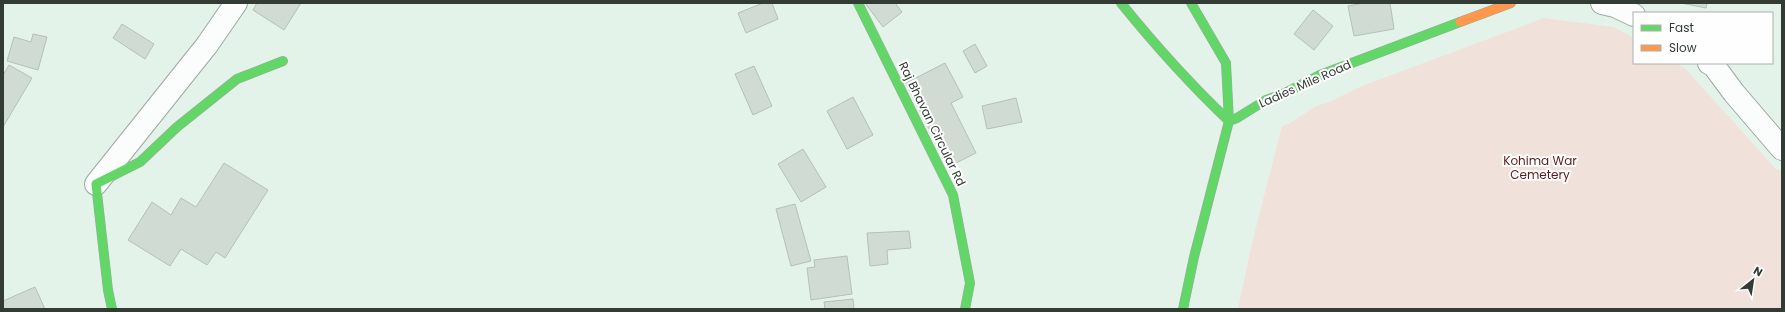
<svg xmlns="http://www.w3.org/2000/svg" width="1785" height="312" viewBox="0 0 1785 312" font-family="Poppins,sans-serif">
<rect width="100%" height="100%" fill="#e4f3e9"/>
<path fill="#f0e2db" d="M1544,18l70,9 20,11v25h42l9,5 91,101 6,2v138h-544l14,-66 30,-117 8,-3 24,-16 17,-6 31,-15z"/>
<path fill="#cfdbd3" stroke="#b4c0b8" d="M257,3h44l-17,27 -31,-20z
M763,3h9l6,16 -32,14 -8,-20z
M865,3h30l7,9 -19,15z
M1364,3h26l4,26 -40,7 -6,-30z
M1681,3h26l-1,5z
M1313,10l20,16 -19,24 -20,-16z
M122,24l32,20 -9,15 -32,-21z
M33,34l14,3 -9,33 -31,-9 7,-24 17,5z
M975,44l12,22 -12,7 -12,-22z
M945,63l18,34 -12,6 25,50 -28,14 -42,-84z
M9,65l23,13 -29,49v-52z
M754,66l18,40 -19,9 -18,-41z
M853,97l20,38 -26,14 -20,-38z
M1016,98l6,24 -35,7 -5,-23z
M803,149l23,38 -25,15 -23,-38z
M224,163l44,27 -43,68 -9,-6 -9,13 -26,-16 -11,17 -42,-26 24,-38 19,13 10,-17 15,9z
M795,204l16,57 -20,5 -15,-57z
M909,231l2,17 -24,2 1,14 -18,2 -3,-33z
M847,256l5,38 -41,6 -4,-32 8,-1 -1,-7z
M35,287l10,22h-42v-8z
M853,299l1,10h-29l-1,-7z"/>
<g fill="none" stroke-linecap="round" stroke-linejoin="round">
<defs>
<path id="street" d="M1602,3l13,3 19,9
M1709,63l5,3 20,27 48,56
M96,184l111,-139 29,-42"/>
<path id="fast" d="M858,3l95,192 17,88 -5,26
M1121,3c34,42 69,81 108,118
M1229,121l8,-3 29,-18 19,-7 35,-18 140,-53
M112,309l-4,-19 -12,-106 44,-22 37,-35 60,-48 46,-18
M1183,309l11,-52 35,-136 -3,-58 -35,-60"/>
<path id="slow" d="M1460,22l51,-19"/>
</defs>
<use href="#street" stroke="#9ea9a2" stroke-width="24"/>
<use href="#fast" stroke="#9ea9a2" stroke-width="10"/>
<use href="#slow" stroke="#9ea9a2" stroke-width="10"/>
<use href="#street" stroke="#fbfdfc" stroke-width="22"/>
<use href="#fast" stroke="#63d668" stroke-width="9"/>
<use href="#slow" stroke="#ff974d" stroke-width="9"/>
</g>
<g text-anchor="middle" stroke-width="4" stroke-linejoin="round" paint-order="stroke">
<g font-size="12" fill="#323c35" stroke="#fefefe">
<text transform="translate(1305 84) rotate(-24)" y="4">Ladies Mile Road</text>
<text transform="translate(932 124) rotate(64)" y="4">Raj Bhavan Circular Rd</text>
</g>
<g font-size="12" fill="#5a1f1d" stroke="#fefefe">
<text x="1540" y="165">Kohima War<tspan x="1540" dy="14">Cemetery</tspan></text>
</g>
</g>
<rect width="1785" height="312" fill="none" stroke="#323c35" stroke-width="8"/>
<rect x="1633" y="12" width="140" height="52" fill="#fefefe" stroke="#acb0ae"/>
<rect x="1641" y="25" width="20" height="6" fill="#63d668" stroke="#acb0ae"/>
<text x="1669" y="32" font-size="12" fill="#323c35">Fast</text>
<rect x="1641" y="45" width="20" height="6" fill="#ff974d" stroke="#acb0ae"/>
<text x="1669" y="52" font-size="12" fill="#323c35">Slow</text>
<g transform="translate(1753 280) rotate(30)" stroke="#fefefe" stroke-width="3" paint-order="stroke">
<path d="M0-3L7 15L0 10L-7 15Z" fill="#323c35"/>
<text y="-6" font-size="11" font-weight="bold" text-anchor="middle" fill="#323c35">N</text>
</g>
</svg>
